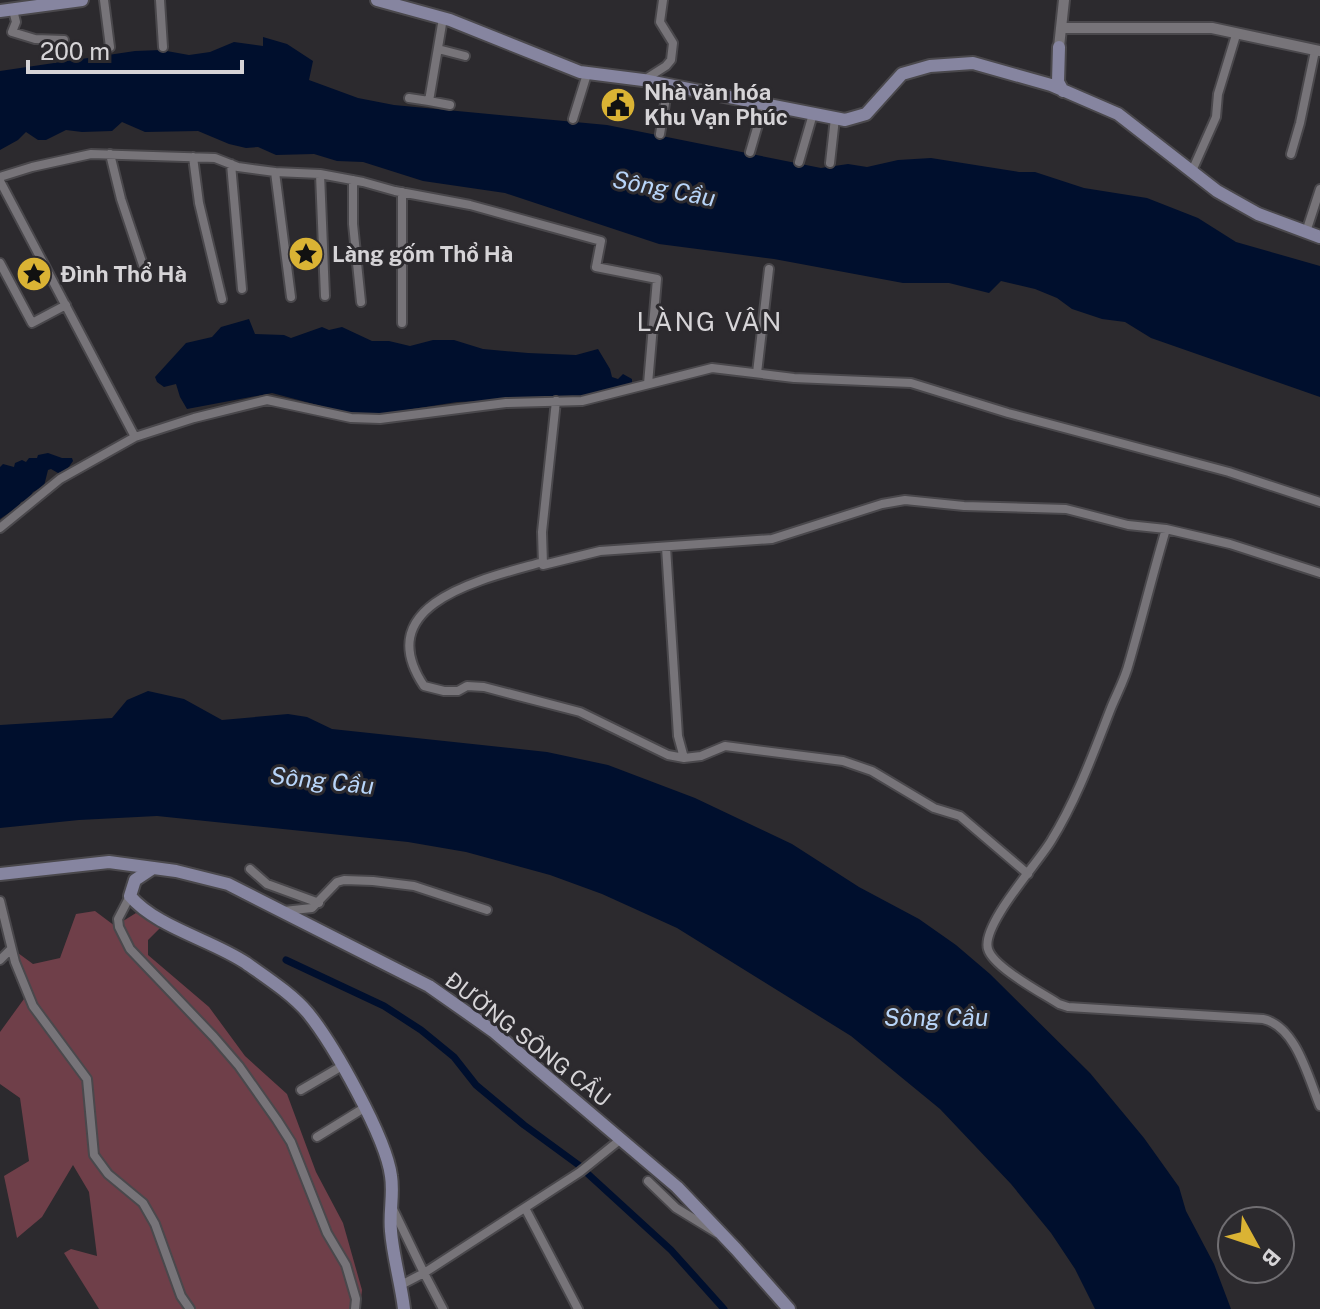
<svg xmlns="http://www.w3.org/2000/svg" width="1320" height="1309" viewBox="0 0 1320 1309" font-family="'Public Sans',sans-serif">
<rect width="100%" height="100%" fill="#2c2a2e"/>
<path fill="#6f3f49" d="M95,911l20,15 21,-13 24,15 -12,12v15l61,52 36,49 42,38 29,78 27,51 19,67 -2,19h-261l-35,-56 7,-4 26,7 -8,-64 -16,-27 -31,52 -25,21 -13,-62 25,-15 -9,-63 -20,-14v-52l29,-40 -11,-39 15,11 27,-6 16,-44z"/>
<path fill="#000f2d" d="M263,37l24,7 26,17 -4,19 49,18 36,7 213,20 214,43 27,-4 19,3 31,-7 33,-2 88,14h16l49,16 63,10 51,20 38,24 84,24v131l-169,-59 -26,-16 -23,-3 -30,-10 -15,-11 -22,-9 -34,-8 -12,12 -40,-10h-46l-129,-24 -115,-15 -154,-51 -82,-12 -60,-19 -26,-1 -23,-7 -38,1 -18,-8 -12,1 -17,-4 -31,-13 -53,1 -23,-10 -10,9 -30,1 -16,-2 -20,10h-8l-12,-8 -8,8 -18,10v-79l135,-20 26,-1 28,5 21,-3 24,-10 29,4z
M249,319l6,15 29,1 7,3 31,-11 7,3 13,-3 30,14h17l21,5 23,-6h21l29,9 45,4 48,2 22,-6 12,20 2,8 6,2 5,-5 9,5v5l-48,13 -127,5 -70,11h-39l-76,-20 -85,16 -7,-12 -4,-13 -12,3 -7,-5 -2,-5 31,-34 26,-6 9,-10z
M48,453l14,5h10l1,3 -7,10 -8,2 -7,-4 -3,1 -4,16 -11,6 -5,8 -7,2 -2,4 -19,13v-52l3,-3 11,3 1,-4 7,-3 4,2 3,-4h8l1,-3z
M148,691l36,8 38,21 66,-6 19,3 25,12 215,23 61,13 87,33 97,46 67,43 60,32 37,26 34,29 100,99 54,65 35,49 7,24 28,53 17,45h-136l-20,-40 -24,-36 -40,-49 -71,-75 -89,-73 -174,-108 -75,-34 -52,-19 -84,-23 -58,-10 -251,-26 -78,4 -79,8v-103l112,-7 15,-18z"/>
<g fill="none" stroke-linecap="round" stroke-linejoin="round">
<path stroke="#000f2d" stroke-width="7" d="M286,960l98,46 37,24 33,27 22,28 48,40 56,41
M588,1174l83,76 53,59"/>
<defs>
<path id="minor" d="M104,0l6,47
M160,0l3,47
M13,10l3,12 -4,10 23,7 29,1
M443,18l-14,83 21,4
M438,49l27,7
M644,80l22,-14 5,-6 2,-17 -13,-21 3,-22
M409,98l20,3
M573,119l14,-45
M660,134l8,-49
M750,152l14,-48
M110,154l11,45 23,69
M1291,154l9,-31 15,-72
M193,157l6,46 23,96
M799,162l14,-48
M830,163l5,-45
M231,164l11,125
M1192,171l24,-54 2,-23 18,-59
M275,172l45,2 43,8 32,9 75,14 131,36 -5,26 61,12 -9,105
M320,174l5,122
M0,177l32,-10 59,-13 124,4 23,9 37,5 16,125
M353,180v44l8,78
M0,181l135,256
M1306,232l14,-43
M0,263l32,60 34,-18
M402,323v-131
M757,373l12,-104
M556,401l-14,131 1,33 57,-14 172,-12 110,-35 23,-4 59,6 102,3 62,16 38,4 64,15 90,29
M0,528l60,-49 75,-42 59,-19 73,-18 84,18 29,1 126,-16 76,-2 130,-33 82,10 117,5 97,30 221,59 91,30
M1166,529c-13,44 -24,89 -37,134 -4,16 -12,30 -18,45 -18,46 -34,91 -60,133 -13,22 -70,84 -63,108 5,18 54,44 71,55l9,3 195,12c33,7 45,58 57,87
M666,547l12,189 6,22
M543,562c-56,16 -175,40 -119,124l20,5h14l9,-5 17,1 96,25 88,43 16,3 17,-2 24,-10 118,15 29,10 62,37 26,8 68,58
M250,869l17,15 52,19
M130,896l-12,23 1,8 11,22 84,88 25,29 38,54 14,22 36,91 19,32 10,34 -1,10
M0,901l15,61 18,44 54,73 7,76 14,19 35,29 12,21 26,72 9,13
M284,911l28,-3 25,-26 7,-2 29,1 41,5 73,24
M0,960l11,-11
M301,1090l41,-24
M317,1137l47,-29
M648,1181l28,27 41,25
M525,1208l53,101
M393,1209l31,64 156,-101 41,-33
M401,1285l23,-12 19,36"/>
<path id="tertiary" d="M1061,28h151l108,23
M1059,47l5,-47"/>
<path id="secondary" d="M377,0l73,20 130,52 63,8 202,40 21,-6 36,-40 28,-8 43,-3 78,22 67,29 99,77 41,23 62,23
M0,11l82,-11
M1059,47l-1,35 5,9
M153,868l-18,12 -5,16c26,31 82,44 116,67 21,15 46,31 62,50 25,31 78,124 83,163 3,18 -2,37 0,55 2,26 10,52 13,78
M0,874l109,-12 67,9 52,13 201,102 64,45 184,156 59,62 53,60"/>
</defs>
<use href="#minor" stroke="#4a484c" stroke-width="12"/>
<use href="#tertiary" stroke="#4a484c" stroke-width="14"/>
<use href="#secondary" stroke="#4a484c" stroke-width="16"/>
<use href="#minor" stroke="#777479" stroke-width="8"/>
<use href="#tertiary" stroke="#777479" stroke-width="10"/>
<use href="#secondary" stroke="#8685a0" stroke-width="12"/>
</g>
<defs>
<symbol id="civic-disc" viewBox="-11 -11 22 22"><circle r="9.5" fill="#dab334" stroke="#2c2a2e"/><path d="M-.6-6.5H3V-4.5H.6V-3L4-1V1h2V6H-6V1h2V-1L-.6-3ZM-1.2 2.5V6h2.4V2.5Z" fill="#111"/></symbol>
<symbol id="sight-disc" viewBox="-11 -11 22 22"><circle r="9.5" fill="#dab334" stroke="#2c2a2e"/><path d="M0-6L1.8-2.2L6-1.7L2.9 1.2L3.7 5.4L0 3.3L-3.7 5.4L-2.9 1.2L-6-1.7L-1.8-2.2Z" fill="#111"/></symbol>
</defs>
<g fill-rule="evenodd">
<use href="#civic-disc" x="598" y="85" width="40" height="40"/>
<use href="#sight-disc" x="286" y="234" width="40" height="40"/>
<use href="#sight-disc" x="14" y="254" width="40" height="40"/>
</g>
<g text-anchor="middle" stroke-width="6" stroke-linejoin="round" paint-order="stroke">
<g font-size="22" font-weight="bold" fill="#d6d4d7" stroke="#2c2a2e" text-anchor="start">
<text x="644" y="100">Nhà văn hóa<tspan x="644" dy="25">Khu Vạn Phúc</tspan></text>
<text x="332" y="262">Làng gốm Thổ Hà</text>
<text x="60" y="282">Đình Thổ Hà</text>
</g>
<g font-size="22" fill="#d6d4d7" stroke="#2c2a2e">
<text transform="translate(528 1039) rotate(38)" y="8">ĐƯỜNG SÔNG CẦU</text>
</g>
<g font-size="24" font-style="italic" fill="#b8d5f9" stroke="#2c2a2e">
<text transform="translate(664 189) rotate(11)" y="8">Sông Cầu</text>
<text transform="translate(322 781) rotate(6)" y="8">Sông Cầu</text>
<text x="936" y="1026">Sông Cầu</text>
</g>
<g font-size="26" letter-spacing="2" fill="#d6d4d7" stroke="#2c2a2e">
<text x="710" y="331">LÀNG VÂN</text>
</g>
</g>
<g transform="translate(1256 1245) rotate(130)"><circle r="38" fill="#2c2a2e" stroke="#706e72" stroke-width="2"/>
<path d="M0-6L14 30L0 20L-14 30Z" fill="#dab334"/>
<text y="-12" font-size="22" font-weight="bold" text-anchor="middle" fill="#d6d4d7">B</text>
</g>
<path d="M28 60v12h214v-12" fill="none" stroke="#d6d4d7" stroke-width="4"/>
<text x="40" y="60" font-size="24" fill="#d6d4d7" stroke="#2c2a2e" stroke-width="6" paint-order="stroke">200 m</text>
</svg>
